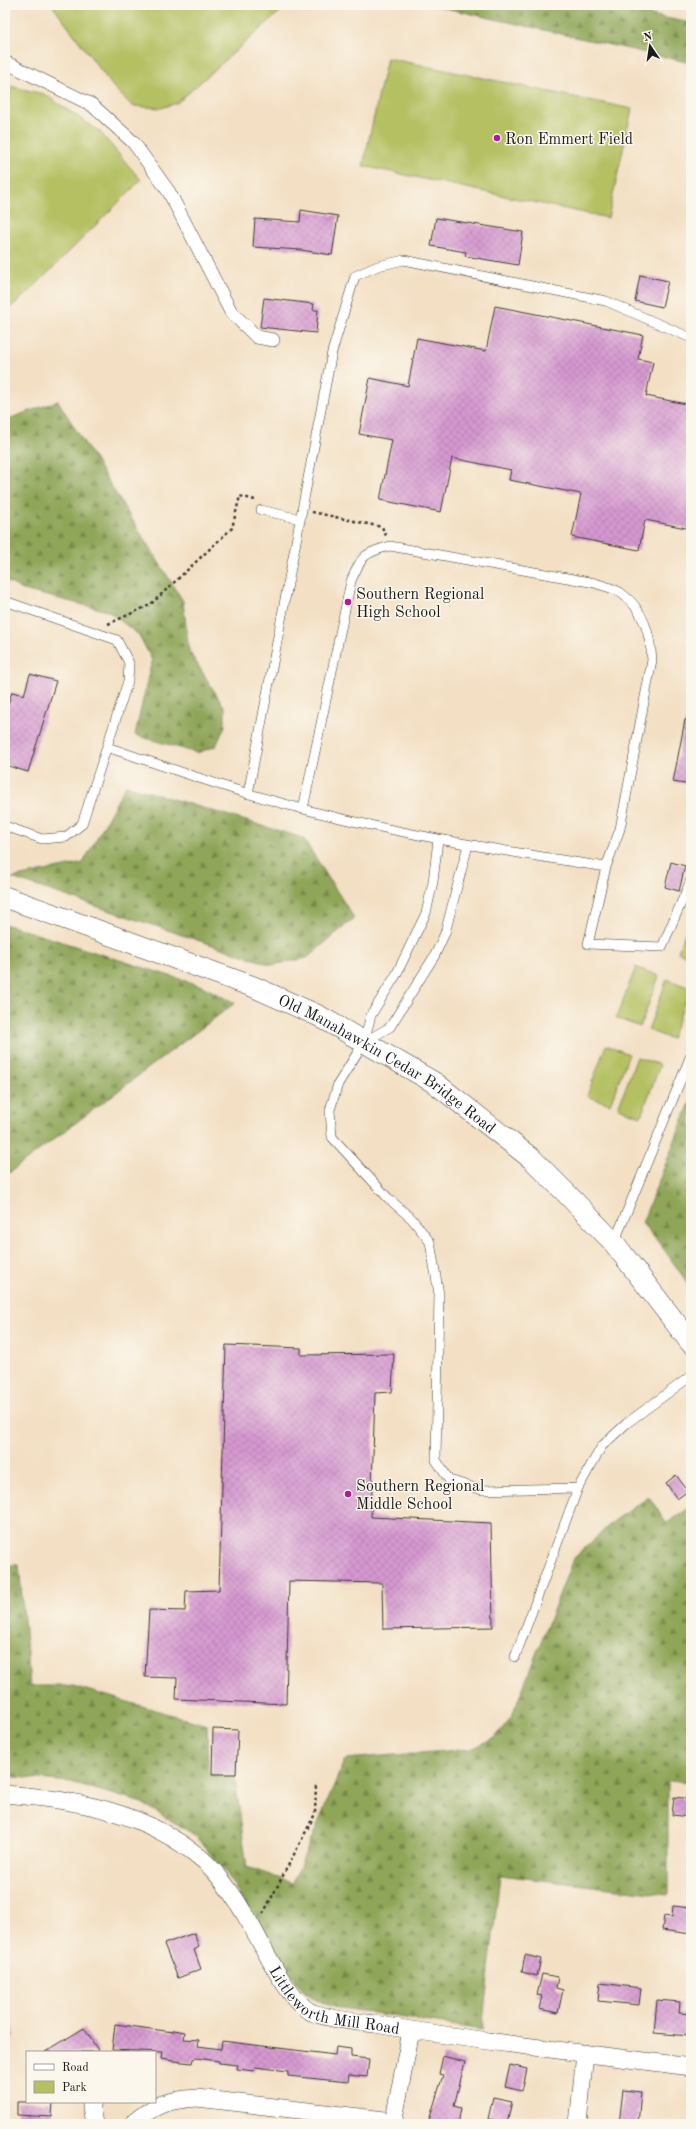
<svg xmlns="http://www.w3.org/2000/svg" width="696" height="2129" viewBox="0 0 696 2129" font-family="'Old Standard TT',serif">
<defs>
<pattern id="forest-firs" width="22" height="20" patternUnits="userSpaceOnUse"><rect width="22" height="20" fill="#8fa658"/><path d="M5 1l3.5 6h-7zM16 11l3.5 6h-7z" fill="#748648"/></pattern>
<pattern id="building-cross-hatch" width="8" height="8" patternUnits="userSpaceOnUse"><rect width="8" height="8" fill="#d598d0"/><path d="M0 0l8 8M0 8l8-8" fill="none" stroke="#b682b2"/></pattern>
</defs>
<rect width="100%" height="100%" fill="#fbf7ec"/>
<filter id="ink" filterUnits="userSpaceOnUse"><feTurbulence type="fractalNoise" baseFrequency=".025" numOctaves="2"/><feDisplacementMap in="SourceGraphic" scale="8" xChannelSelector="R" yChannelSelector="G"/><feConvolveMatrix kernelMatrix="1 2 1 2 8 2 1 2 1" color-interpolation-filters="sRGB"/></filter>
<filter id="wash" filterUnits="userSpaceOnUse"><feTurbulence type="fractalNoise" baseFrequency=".012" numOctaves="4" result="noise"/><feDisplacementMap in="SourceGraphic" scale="16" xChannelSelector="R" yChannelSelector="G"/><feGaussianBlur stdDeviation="0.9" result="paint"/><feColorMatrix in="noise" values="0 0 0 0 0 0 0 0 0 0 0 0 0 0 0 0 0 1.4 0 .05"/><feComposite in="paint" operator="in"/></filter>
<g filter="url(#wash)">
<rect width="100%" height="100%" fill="#f3e0c4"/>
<path fill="#b4c062" stroke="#686e3f" d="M52,5h229l2,4 -106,94 -16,5 -29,-2 -18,-18z
M387,58l245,51 -24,109 -245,-52z
M5,85l39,9 55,37 42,49 -112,112 -24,20z
M691,917v40l-13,-5z
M636,967l23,9 -19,51 -24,-9z
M667,979l23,9 -19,51 -23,-9z
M606,1045l23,9 -19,50 -23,-8z
M637,1057l23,8 -19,51 -23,-8z"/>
<path fill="url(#forest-firs)" stroke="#56613a" d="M432,5h167l92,18v40z
M58,401l125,200 6,50 36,57v18l-9,20 -19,7 -62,-18 17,-75 -13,-25 -31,-24 -85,-21 -18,-10v-160z
M126,785l177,53 51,80 -47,40 -35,7 -260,-87 71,-15z
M5,924l197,62 33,17 -230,173z
M691,1100v188l-28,-40 -21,-25z
M649,1497l18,26 24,-16v276l-23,-2v114l-168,-20 -18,155 -153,-24 -24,-13 -41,-56 -38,-65 -33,-38 -51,-31 -71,-21 -66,-6v-211h14l11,121h43l134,39 1,49 27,4 12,89 46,16 52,-124 126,-10 24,-11 17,-22 61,-157 41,-38z
M5,1996l8,40 -8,12z"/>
<g id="blocks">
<path fill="url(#building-cross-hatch)" d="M301,210l37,6 -6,39 -31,-5 -48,-3 2,-28 45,3z
M436,218l87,14 -5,33 -53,-9 1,-4 -35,-6z
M640,275l28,6 -6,26 -27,-6z
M264,298l50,6 -1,6h5l-2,23 -56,-6z
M495,306l148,29 -5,24 15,3 -7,34 45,9v124l-46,-9 -6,30 -67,-13 9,-43 -72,-14 2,-10 -59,-12 -11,54 -61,-12 12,-60 -33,-6 11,-56 38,8 9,-48 69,13z
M30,674l26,7 -28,91 -23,-7v-51l7,-22 12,3z
M685,720h6v65l-18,-3z
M671,862l14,4 -6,25 -14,-4z
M226,1345l75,3v7l93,-1 -2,38 -17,1 -4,124 120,6 2,104 -110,2 -1,-46 -93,-2 -3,123 -110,-5 1,-21 -32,-1 4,-67 36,1 1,-20 33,-1z
M676,1475l12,16 -11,8 -11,-16z
M213,1729l25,1 -2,44h-24z
M674,1797l17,2v18l-19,-2z
M673,1906l18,2v26l-29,-4 2,-14 8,1z
M194,1933l5,14 -5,3 7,19 -23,9 -14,-34z
M525,1955l16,4 -4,17 -15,-4z
M542,1974l16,3 -2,11 7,2 -5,23 -19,-4 3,-13 -5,-1z
M600,1983l41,5 -2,17 -41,-4z
M657,2000l23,2 -1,11 12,1 -1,22 -36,-3z
M115,2024l58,8v-2l12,2 -1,7 15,1 -1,6 23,3 1,-8 113,14 1,-8 15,2v8l18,2 -2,18 -18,-2 -1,7 -60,-6v-5l-33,-4 -1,4 -17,-2 1,-4 -19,-2v-2l-23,-3 -3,1 -1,4 -19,-2v-1l-11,-2 1,-6 -51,-2z
M84,2028l15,24h-54z
M443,2056l22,6 -11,44 7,2 -3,16h-30l15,-49 -4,-1z
M510,2065l17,4 -5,22 -17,-4z
M623,2090l18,2 -3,32h-19z
M493,2097l19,4 -5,23 -19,-5z
M17,2102h36l-1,15 -35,-2z"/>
</g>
</g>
<g filter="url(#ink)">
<use href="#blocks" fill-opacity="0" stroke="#3c3935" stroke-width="1"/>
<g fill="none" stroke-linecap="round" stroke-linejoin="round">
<defs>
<path id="service" d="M261,510l39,9
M5,601l112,39 12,23 -1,18 -46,143 -16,13 -24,2 -37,-13
M107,747c65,22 130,45 196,62 100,26 201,42 303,58
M248,794l84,-442 23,-76 23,-10 26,-6 202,41 85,37
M303,809l48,-228c11,-25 12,-28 39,-35l205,37c8,3 19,5 26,10 23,16 29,41 31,67l-32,169 -14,38 -18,77 74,3 29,-67
M438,840l-5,42 -7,31 -30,62 -25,40 -7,27 -26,42 -8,26 2,27 56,61 24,21 18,23 9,52 -3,166 13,20 33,10 96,-2 24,-42 25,-23 64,-47
M364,1042l26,-15 45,-72 10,-22 23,-88
M614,1243l77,-188
M515,1657l63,-169"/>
<path id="pedestrian" d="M5,62l87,43 41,37 36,50 62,120 26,25 16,3"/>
<g id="minor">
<path id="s1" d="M5,1794c73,6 140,17 198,66 18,16 33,39 45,60 15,25 35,71 58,89 11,9 53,13 69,15 104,18 211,29 316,43"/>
<path d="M93,2102l-2,4 3,18"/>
<path d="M132,2124c23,-20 35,-24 65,-26l196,23"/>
<path d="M393,2124l18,-93"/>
<path d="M578,2124l7,-71"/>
</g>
<g id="tertiary">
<path id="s2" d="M5,897l249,90 65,29 116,67 97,76 36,36 46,48 77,100"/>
</g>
</defs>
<use href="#service" stroke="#3c3935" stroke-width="10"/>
<use href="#pedestrian" stroke="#3c3935" stroke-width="14"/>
<use href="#minor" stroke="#3c3935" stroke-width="18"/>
<use href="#tertiary" stroke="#3c3935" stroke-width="22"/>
<path stroke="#3c3935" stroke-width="2.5" stroke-dasharray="3 3" stroke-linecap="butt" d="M312,512l70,15 4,9
M108,624l42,-19 82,-77 8,-32 15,4
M263,1914l52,-100 1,-31"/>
<use href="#service" stroke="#fff" stroke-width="9"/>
<use href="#pedestrian" stroke="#fff" stroke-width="13"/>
<use href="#minor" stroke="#fff" stroke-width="17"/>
<use href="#tertiary" stroke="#fff" stroke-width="21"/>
</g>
</g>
<g fill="#b5179e" stroke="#fbf7ec" stroke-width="1.5">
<circle cx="497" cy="138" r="4"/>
<circle cx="348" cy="602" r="4"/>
<circle cx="348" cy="1494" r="4"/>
</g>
<g text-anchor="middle" stroke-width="3" stroke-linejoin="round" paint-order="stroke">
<g font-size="16" fill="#1c1c1c" stroke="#fbf7ec" text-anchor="start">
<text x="505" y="144">Ron Emmert Field</text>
<text x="356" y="599">Southern Regional<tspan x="356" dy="18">High School</tspan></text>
<text x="356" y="1491">Southern Regional<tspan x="356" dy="18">Middle School</tspan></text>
</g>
<g font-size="16" fill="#1c1c1c" stroke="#fbf7ec">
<text dy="6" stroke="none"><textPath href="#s2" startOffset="419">Old Manahawkin Cedar Bridge Road</textPath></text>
<text dy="6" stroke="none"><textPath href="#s1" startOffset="416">Littleworth Mill Road</textPath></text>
</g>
</g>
<rect width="696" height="2129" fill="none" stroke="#fbf7ec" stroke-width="20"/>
<rect x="26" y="2051" width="130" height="52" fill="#fbf7ec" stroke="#a29f99"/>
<rect x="34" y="2064" width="20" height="6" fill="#ffffff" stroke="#a29f99"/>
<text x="62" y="2071" font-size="12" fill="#1c1c1c">Road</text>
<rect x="34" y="2081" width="20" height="12" fill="#b4c062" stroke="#a29f99"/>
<text x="62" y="2091" font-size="12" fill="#1c1c1c">Park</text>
<g transform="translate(650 46) rotate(347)" stroke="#fbf7ec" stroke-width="3" paint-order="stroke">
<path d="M0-3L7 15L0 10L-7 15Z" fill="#1c1c1c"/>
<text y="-6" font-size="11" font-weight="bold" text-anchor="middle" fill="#1c1c1c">N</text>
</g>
</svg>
